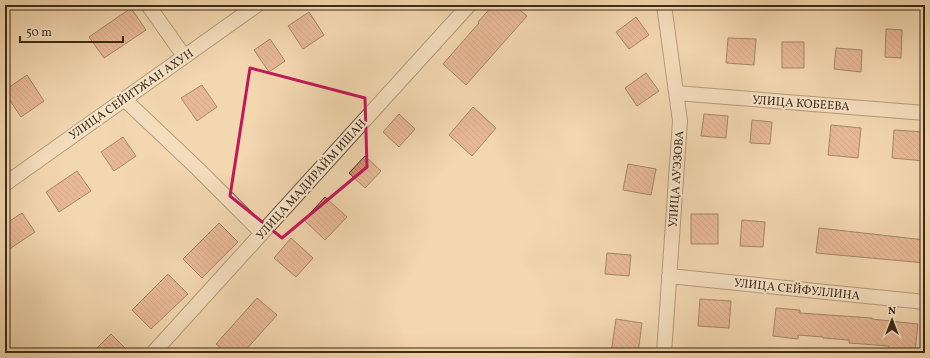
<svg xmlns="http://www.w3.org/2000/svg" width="930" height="358" viewBox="0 0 930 358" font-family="Vollkorn,serif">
<defs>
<pattern id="building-back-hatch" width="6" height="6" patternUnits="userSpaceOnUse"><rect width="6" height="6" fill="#db9376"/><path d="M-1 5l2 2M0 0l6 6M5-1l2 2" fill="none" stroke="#b37860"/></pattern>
</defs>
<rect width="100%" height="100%" fill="#f3d7b0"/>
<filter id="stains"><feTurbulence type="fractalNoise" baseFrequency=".005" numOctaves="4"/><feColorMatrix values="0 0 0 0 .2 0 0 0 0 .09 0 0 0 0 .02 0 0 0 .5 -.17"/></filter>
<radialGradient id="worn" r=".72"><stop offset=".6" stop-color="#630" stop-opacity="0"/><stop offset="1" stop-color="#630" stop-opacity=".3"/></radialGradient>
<path fill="url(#building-back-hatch)" stroke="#3e2b15" d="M493,5h21l13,11 -61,69 -23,-21 36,-41 -1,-1z
M131,8l15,22 -42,28 -15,-21z
M309,12l15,23 -21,14 -15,-23z
M636,17l13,18 -20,14 -13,-17z
M886,29l16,1 -1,28 -16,-1z
M728,38l28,1 -2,26 -28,-2z
M270,39l15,22 -16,11 -15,-22z
M782,42h22v26h-22z
M836,48l26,2 -1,22 -27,-3z
M646,73l13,18 -22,15 -12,-18z
M27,75l17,26 -23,16 -16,-24v-3z
M202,85l15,22 -20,14 -16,-23z
M473,107l23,21 -24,28 -23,-21z
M399,114l16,15 -16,18 -16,-15z
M704,114l24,2 -2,22 -25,-2z
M752,120l20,2 -2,22 -20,-1z
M831,125l30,3 -3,30 -30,-3z
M894,130l31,2 -1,29 -32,-3z
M123,137l13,19 -22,15 -13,-19z
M365,156l16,15 -16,17 -16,-15z
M628,164l28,5 -5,26 -28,-5z
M77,171l14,20 -32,21 -13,-20z
M325,197l22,20 -22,23 -21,-20z
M22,213l13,19 -30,20v-28z
M691,214h27v30h-27z
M742,220l23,2 -2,25 -23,-1z
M219,223l19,19 -36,36 -19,-19z
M819,228l106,12v23l-109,-10z
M291,238l22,20 -17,19 -22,-19z
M607,253l24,2 -2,21 -24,-2z
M168,274l20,20 -37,35 -19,-19z
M257,298l20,17 -34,38h-17l-10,-9z
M700,299l31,2 -2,27 -31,-2z
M776,308l24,2v3l72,5v1l46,5 -3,27 -26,-2v-3l-40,-3v-3l-26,-2v-1l-25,-2v4l-25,-3z
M616,319l26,4 -4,30h-27z
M111,334l19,19h-38z"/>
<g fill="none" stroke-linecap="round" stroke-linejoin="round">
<defs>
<path id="minor" d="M148,5l36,51
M676,93l249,20
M124,99l74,70 64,64
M5,184l252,-179
M669,276l256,26
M153,353l316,-348
M664,353l16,-232 -16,-116"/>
</defs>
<use href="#minor" stroke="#6b563c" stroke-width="16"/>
<use href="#minor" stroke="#f7e5cc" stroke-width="14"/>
</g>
<path d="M0 0H930V358H0ZM250,68l115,30 2,69 -85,71 -52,-42z" fill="#f3d7b0" fill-opacity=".55" fill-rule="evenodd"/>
<path fill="none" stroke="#c2185b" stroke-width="3" stroke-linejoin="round" d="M250,68l115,30 2,69 -85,71 -52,-42z"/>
<g text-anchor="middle" stroke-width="4" stroke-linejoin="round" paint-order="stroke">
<g font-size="12" fill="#3e2b15" stroke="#f7e5cc">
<text transform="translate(131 94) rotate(-35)" y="4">УЛИЦА СЕЙИТЖАН АХУН</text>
<text transform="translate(801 103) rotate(4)" y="4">УЛИЦА КОБЕЕВА</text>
<text transform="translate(311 179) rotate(-48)" y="4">УЛИЦА МАДИРАЙМ ИШАН</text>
<text transform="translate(676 179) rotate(-86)" y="4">УЛИЦА АУЭЗОВА</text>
<text transform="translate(797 289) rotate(6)" y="4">УЛИЦА СЕЙФУЛЛИНА</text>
</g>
</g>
<rect width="930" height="358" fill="none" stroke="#f3d7b0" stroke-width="20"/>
<rect x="6" y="6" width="918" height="346" fill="none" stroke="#3e2b15" stroke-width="2"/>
<rect x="10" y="10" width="910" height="338" fill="none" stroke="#3e2b15"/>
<g transform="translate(892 320)" stroke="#f7e5cc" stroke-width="3" paint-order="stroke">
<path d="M0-3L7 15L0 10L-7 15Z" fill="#3e2b15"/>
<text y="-6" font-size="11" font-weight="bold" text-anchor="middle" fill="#3e2b15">N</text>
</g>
<path d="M20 36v6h103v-6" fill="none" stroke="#3e2b15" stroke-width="2"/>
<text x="26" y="36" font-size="12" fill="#3e2b15" stroke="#f7e5cc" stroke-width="3" paint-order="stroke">50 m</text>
<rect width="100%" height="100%" filter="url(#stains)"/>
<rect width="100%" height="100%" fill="url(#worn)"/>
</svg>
